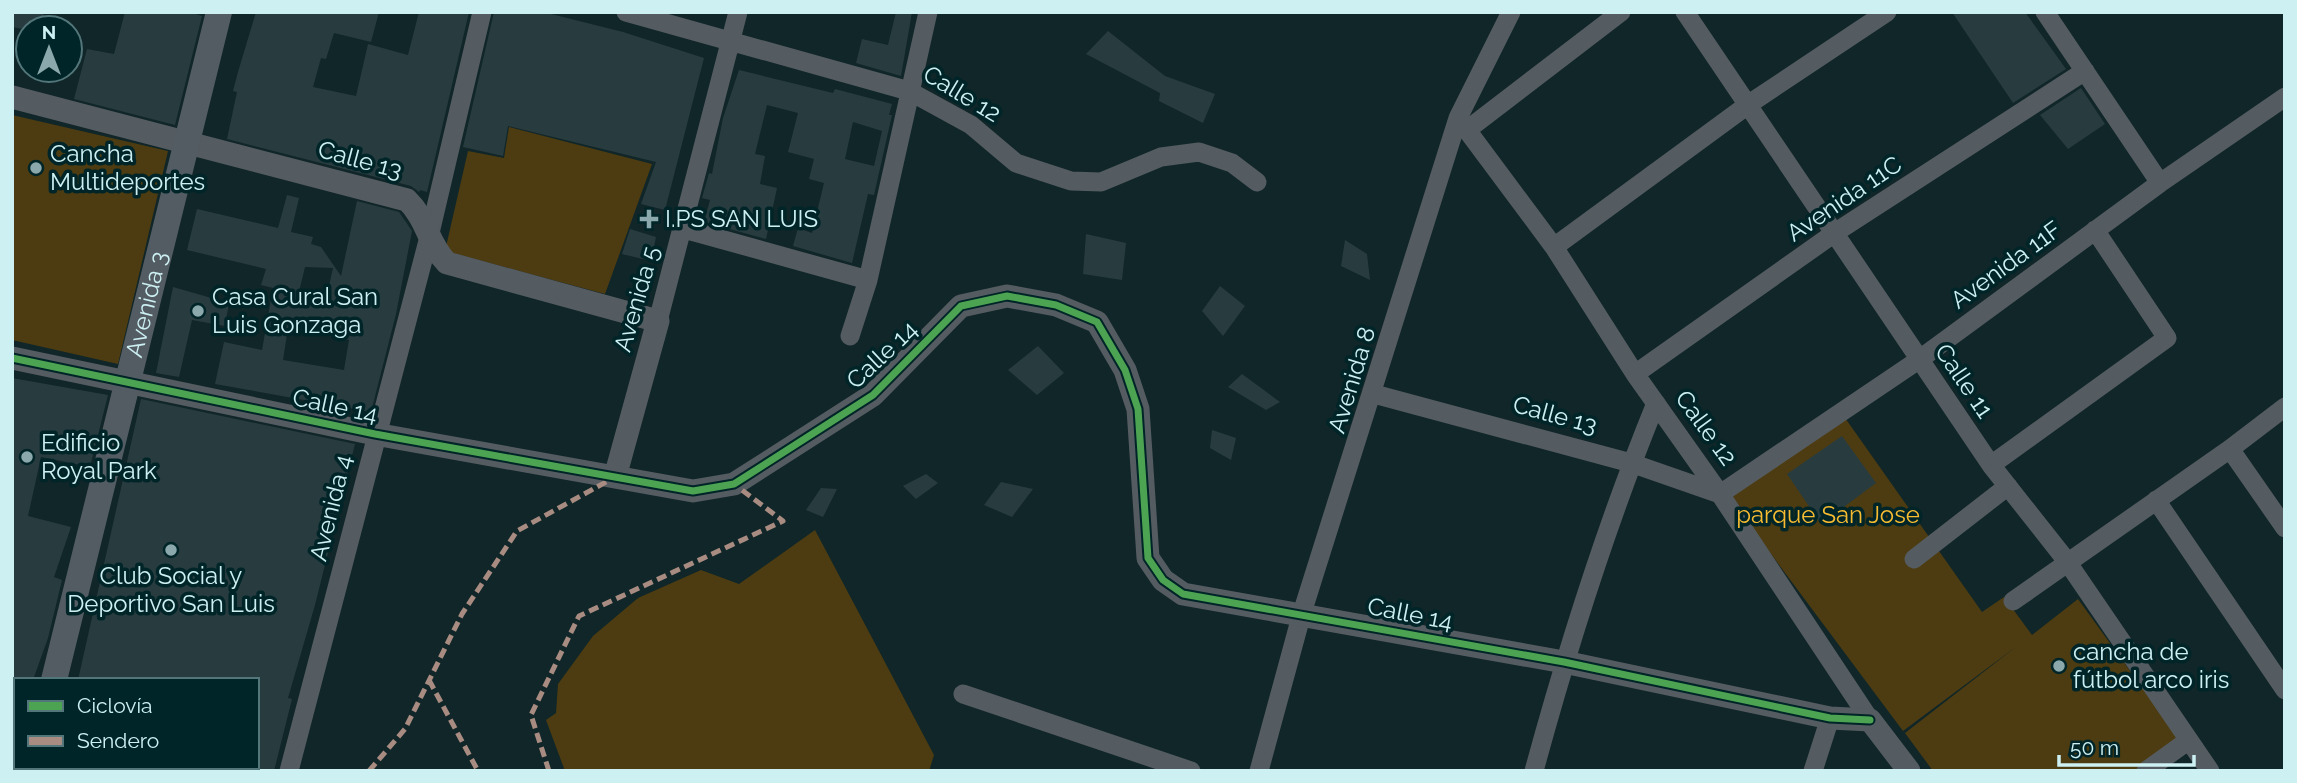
<svg xmlns="http://www.w3.org/2000/svg" width="2297" height="783" viewBox="0 0 2297 783" font-family="Raleway,sans-serif">
<rect width="100%" height="100%" fill="#102628"/>
<path fill="#4d3c11" d="M12,115l156,36 -50,213 -106,-24z
M509,127l143,37 -47,130 -160,-43 23,-100 36,7z
M1843,415l139,197 22,-15 28,38 46,-36 102,141 -46,31h-201l-28,-38 112,-87 -114,85 -176,-236z
M815,530l119,225 -5,16h-364l-19,-51 10,-7 2,-29 35,-48 45,-38 63,-28 38,14z"/>
<path fill="#283c40" fill-rule="evenodd" d="M12,12h32l-3,16 -13,2 -16,-3z
M125,12h65l12,4 -27,109 -101,-26 13,-50 27,5z
M256,12h123l-8,30 -37,-9 -8,26 -5,-1 -8,29 43,9 12,-52 40,11 11,-43h50l-42,180 -7,-2 -1,2 -8,-6 -184,-47 10,-47 -4,-1 5,-19z
M494,12h49l80,20 81,26 -39,152 -24,-6 15,-42 -148,-36 -5,30 -40,-9z
M896,12h16l-11,64 -45,-13 6,-24 26,6z
M1952,12h73l41,57 -53,34z
M1108,31l57,45 50,18 -12,29 -44,-22 1,-8 -74,-39z
M739,70l94,23 2,-4 57,15 -3,11h3l-18,80 -6,-1 -16,69 -59,-17 5,-18 14,5 12,-50 -15,-4 5,-20 -26,-7 10,-39 -31,-8 -12,49 10,2 -5,28 17,4 -11,51 -62,-17 6,-22 -8,-2 7,-25 3,1 11,-56zM853,122l29,9 -8,35 -29,-7z
M2081,88l24,36 -37,25 -28,-34z
M287,195l12,3 -8,34 22,5 -2,7 10,3 20,29 16,-75 42,11 13,19 -16,83 -25,98 -156,-28 9,-42 38,8 11,-62 -12,-3 5,-16 -79,-19 10,-41 81,19zM305,267l28,1 -8,36 -28,-4zM288,328l61,12 -5,30 -61,-10z
M630,229l26,8 -5,24 -29,-7z
M1086,234l40,9 -4,37 -39,-6z
M1345,240l22,14 3,26 -29,-14z
M1220,286l25,20 -22,30 -21,-25z
M173,287l56,16 -4,23 -33,-6 -13,57 -23,-4z
M1038,346l26,27 -27,22 -29,-25z
M1242,374l38,28 -14,8 -38,-23z
M12,378l96,17 -18,72 -49,-10 -13,59 43,11 -17,50 8,3 -14,58 -15,42h-21z
M141,399l214,45 -40,161 -27,93 4,1 -18,72h-17v-91h-179z
M1212,430l24,8 -5,22 -21,-12z
M1842,436l34,47 -55,41 -34,-50z
M926,474l12,9 -22,16 -13,-13z
M1001,482l32,7 -21,28 -28,-12z
M821,488l16,1 -14,28 -17,-7z"/>
<g fill="none" stroke-linecap="round" stroke-linejoin="round">
<path stroke="#545b61" stroke-width="19" d="M626,12l283,79 62,34 45,38 55,18 30,1 60,-25 38,-5 33,11 25,19
M1685,12l306,453 75,95 144,211
M2045,12l115,171
M1458,118l96,129 81,127 85,120 150,226
M1467,130l154,-118
M684,229l184,51
M1554,247l195,-143 138,-92
M658,321l80,-309
M850,336l18,-56 60,-268
M1635,374l201,-142 249,-161
M1374,394l257,69 89,31 200,-135 240,-176 125,-86
M2230,449l55,79
M1991,465l176,-127 -72,-108
M2156,500l129,190
M1914,559l94,-73
M2013,601l217,-152 55,-42
M963,694l228,77
M12,718l4,1
M148,767l14,4
M289,771l140,-534 53,-225
M1259,771l43,-158 156,-495 53,-106
M1534,771c34,-125 73,-248 122,-368
M1813,771l17,-53
M2146,771l43,-31"/>
<path stroke="#545b61" stroke-width="23" d="M12,97l395,103c20,19 21,44 40,63l211,58 -43,156
M12,358l363,76 318,57 41,-7 139,-89 88,-89 46,-10 49,9 41,17 28,48 13,39 10,149 15,22 20,14 381,68 266,56 40,2 39,51"/>
<g stroke="#535c63" stroke-width="26">
<path id="s1" d="M54,680l165,-668"/>
<path d="M32,771l1,-4"/>
</g>
<path stroke="#a88b81" stroke-width="5" stroke-dasharray="10 5" stroke-linecap="butt" d="M429,680l49,91
M369,771l36,-42 57,-115 55,-83 98,-54
M549,771l-18,-56 48,-99 204,-95 -49,-37"/>
<defs>
<path id="cycleway" d="M12,358l363,76 318,57 41,-7 139,-89 88,-89 46,-10 49,9 41,17 28,48 13,39 10,149 15,22 20,14 381,68 266,56 40,2"/>
</defs>
<use href="#cycleway" stroke="#002528" stroke-width="11"/>
<use href="#cycleway" stroke="#4ca352" stroke-width="7"/>
</g>
<g fill="#8ba9ac" stroke="#002528" stroke-width="2.5">
<circle cx="36" cy="168" r="7"/>
<path d="M645.5 208.5h7v7h7v7h-7v7h-7v-7h-7v-7h7z"/>
<circle cx="198" cy="311" r="7"/>
<circle cx="27" cy="457" r="7"/>
<circle cx="171" cy="550" r="7"/>
<circle cx="2059" cy="666" r="7"/>
</g>
<g text-anchor="middle" stroke-width="7" stroke-linejoin="round" paint-order="stroke">
<g font-size="24" fill="#cdf0f3" stroke="#002528">
<text transform="translate(962 94) rotate(31)" y="8">Calle 12</text>
<text transform="translate(360 160) rotate(15)" y="8">Calle 13</text>
<text transform="translate(1844 199) rotate(-34)" y="8">Avenida 11C</text>
<text transform="translate(2006 265) rotate(-36)" y="8">Avenida 11F</text>
<text transform="translate(637 299) rotate(-74)" y="8">Avenida 5</text>
<text dy="8" stroke="none"><textPath href="#s1" startOffset="387">Avenida 3</textPath></text>
<text transform="translate(882 355) rotate(-43)" y="8">Calle 14</text>
<text transform="translate(1352 380) rotate(-73)" y="8">Avenida 8</text>
<text transform="translate(1964 381) rotate(56)" y="8">Calle 11</text>
<text transform="translate(335 406) rotate(12)" y="8">Calle 14</text>
<text transform="translate(1555 415) rotate(15)" y="8">Calle 13</text>
<text transform="translate(1706 428) rotate(54)" y="8">Calle 12</text>
<text transform="translate(331 508) rotate(-76)" y="8">Avenida 4</text>
<text transform="translate(1410 614) rotate(11)" y="8">Calle 14</text>
</g>
<g font-size="24" fill="#cdf0f3" stroke="#002528" text-anchor="start">
<text x="50" y="162">Cancha<tspan x="50" dy="28">Multideportes</tspan></text>
<text x="665" y="227">I.PS SAN LUIS</text>
<text x="212" y="305">Casa Cural San<tspan x="212" dy="28">Luis Gonzaga</tspan></text>
<text x="41" y="451">Edificio<tspan x="41" dy="28">Royal Park</tspan></text>
<text x="171" y="584" text-anchor="middle">Club Social y<tspan x="171" dy="28">Deportivo San Luis</tspan></text>
<text x="2073" y="660">cancha de<tspan x="2073" dy="28">fútbol arco iris</tspan></text>
</g>
<g font-size="24" fill="#f7bb32" stroke="#002528">
<text x="1828" y="523">parque San Jose</text>
</g>
</g>
<rect width="2297" height="783" fill="none" stroke="#cdf0f3" stroke-width="28"/>
<rect x="14" y="678" width="245" height="91" fill="#002528" stroke="#527679" stroke-width="2"/>
<rect x="28" y="701" width="35" height="10" fill="#4ca352" stroke="#527679" stroke-width="2"/>
<text x="77" y="713" font-size="21" fill="#cdf0f3">Ciclovía</text>
<rect x="28" y="736" width="35" height="10" fill="#a88b81" stroke="#527679" stroke-width="2"/>
<text x="77" y="748" font-size="21" fill="#cdf0f3">Sendero</text>
<g transform="translate(49 49)"><circle r="33" fill="#002528" stroke="#527679" stroke-width="2"/>
<path d="M0-5L12 26L0 18L-12 26Z" fill="#8ba9ac"/>
<text y="-10" font-size="19" font-weight="bold" text-anchor="middle" fill="#cdf0f3">N</text>
</g>
<path d="M2059 755v10h135v-10" fill="none" stroke="#cdf0f3" stroke-width="3.5"/>
<text x="2070" y="755" font-size="21" fill="#cdf0f3" stroke="#002528" stroke-width="5" paint-order="stroke">50 m</text>
</svg>
